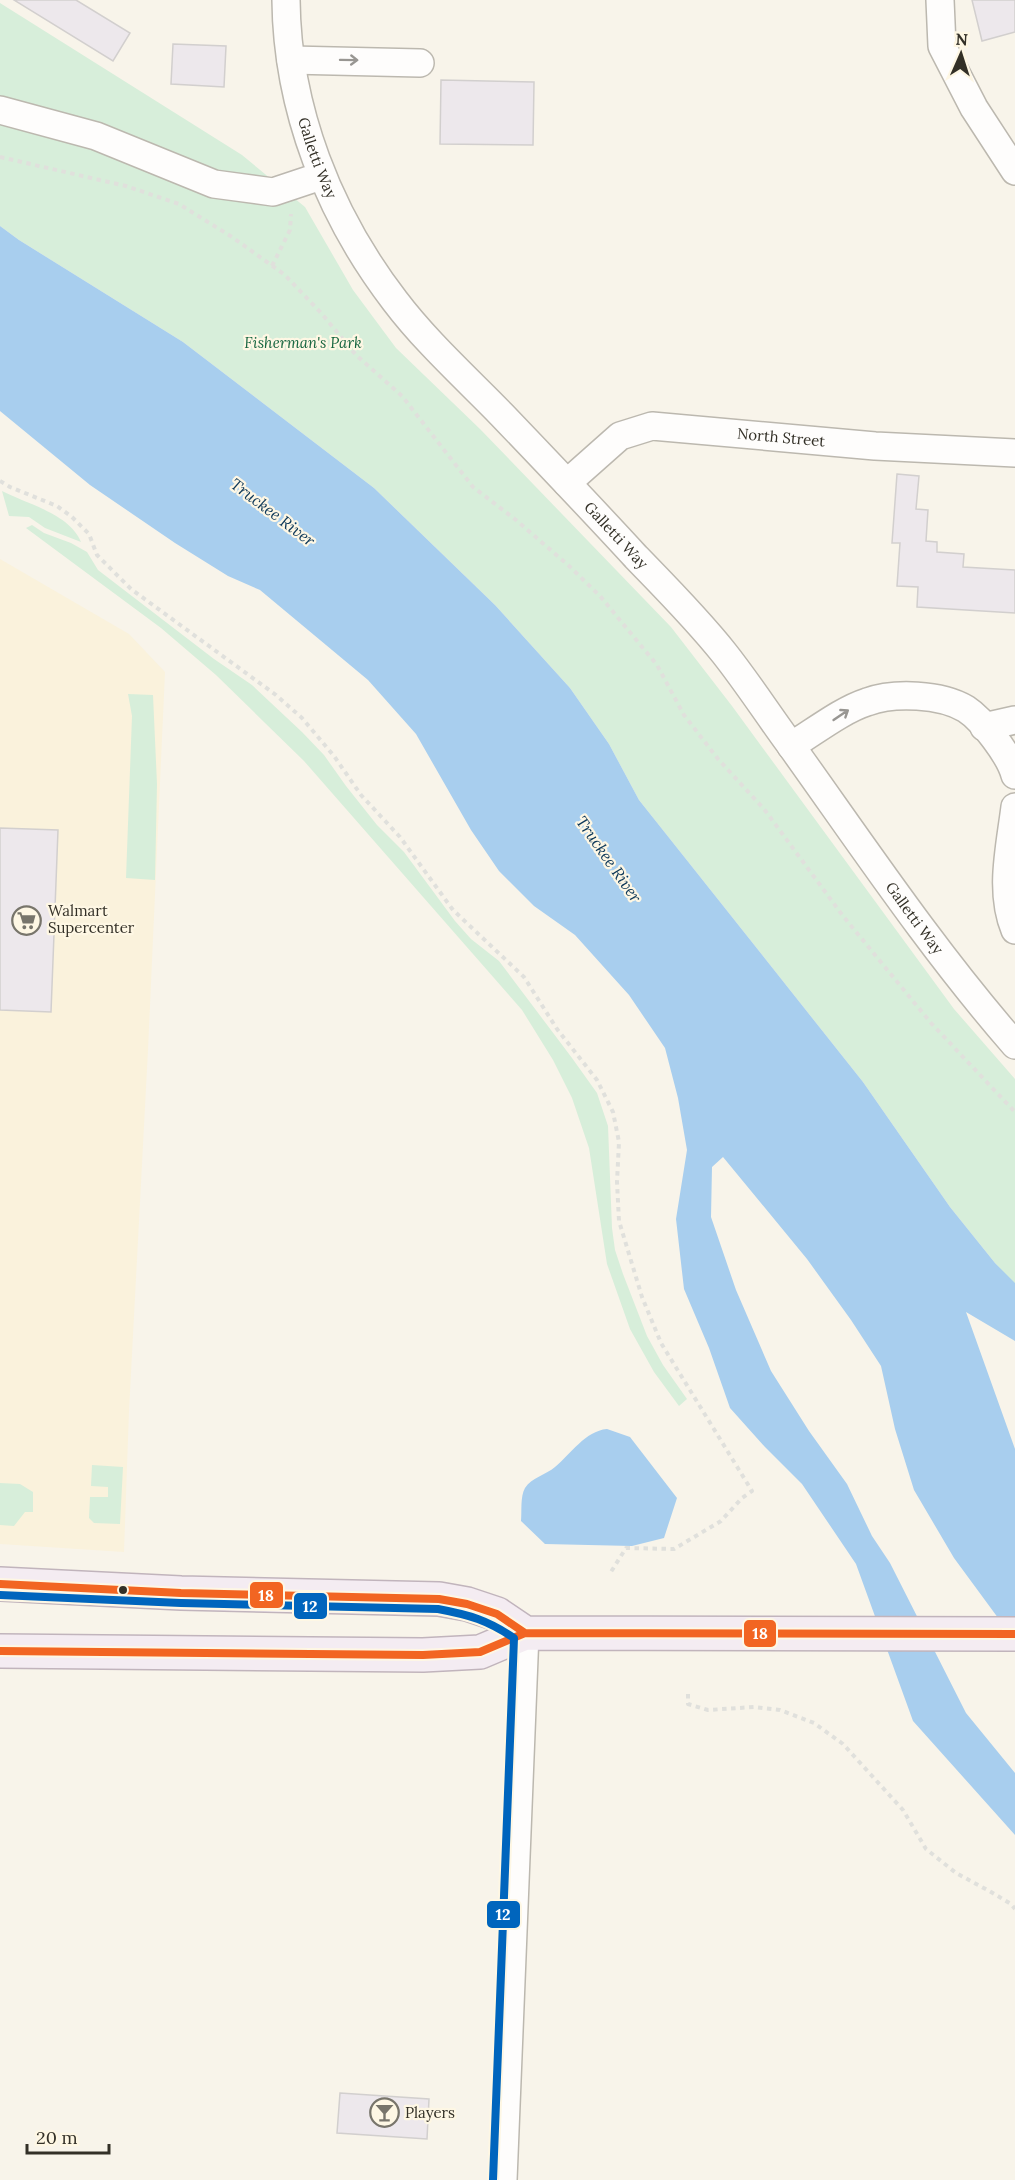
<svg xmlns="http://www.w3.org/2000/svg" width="1015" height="2180" viewBox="0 0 1015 2180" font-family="Lora,serif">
<rect width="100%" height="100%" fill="#f8f4ea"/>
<path fill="#faf2dc" d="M0,559l129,75 36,38 -17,378 -19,361 -5,141 -124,-8z"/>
<path fill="#d7eeda" d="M0,3l242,152 63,52 48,83 43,58 84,81 191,198 61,79 222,303 61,70v206l-20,-22 -45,-56 -87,-125 -224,-282 -30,-56 -39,-56 -75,-83 -121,-117 -191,-146 -164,-102 -19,-14z
M2,491c25,13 68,23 79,51l-36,-14 -16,-11 -20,-1z
M32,525l12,8 27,10 16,9 11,18 116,89 38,26 50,47 22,23 22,31 31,39 27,27 51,69 16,18 28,22 73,97 25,35 11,33 4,102 3,22 8,24 24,62 16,29 24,34 -8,7 -25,-34 -24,-43 -23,-65 -18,-116 -17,-50 -19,-38 -31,-50 -218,-249 -88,-86 -55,-47 -135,-100z
M128,694l25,1 4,89 -2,96 -29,-2 6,-162z
M92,1465l31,2 -3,57 -26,-1 -5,-5 1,-21h18v-10l-17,-1z
M0,1483l20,1 13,8v20h-8l-11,14 -14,-1z"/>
<path fill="#a8ceee" d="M0,226l19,14 164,102 191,146 121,117 75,83 39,56 30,56 224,282 87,125 45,56 20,20v58l-49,-29 49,137v192l-61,-83 -40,-68 -19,-61 -14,-63 -30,-46 -44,-61 -84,-102 -11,10 -1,50 25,73 35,81 38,60 38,53 25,52 18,27 76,150 49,60v62l-102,-114 -57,-157 -54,-80 -37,-37 -35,-39 -21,-60 -25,-59 -8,-70 11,-69 -9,-52 -13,-50 -36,-53 -54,-60 -41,-29 -35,-35 -28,-41 -55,-96 -48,-54 -108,-90 -32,-14 -53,-33 -85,-58 -90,-74z
M607,1429l23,8 47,61 -13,40 -32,8 -87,-2 -24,-23c1,-10 -1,-24 4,-33 7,-11 21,-13 30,-21 16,-13 30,-36 52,-38z"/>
<path fill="#ede8ec" stroke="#d2cfce" stroke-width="1.5" d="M14,0h62l54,33 -17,28z
M972,0h43v32l-33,9z
M173,44l53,2 -2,41 -53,-3z
M441,80l93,2 -1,63 -93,-1z
M897,474l22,2 -3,33 12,1 -2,31 11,1v10l27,2 -1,13 52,3v43l-98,-6 1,-20 -21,-1 3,-43h-8z
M0,828l58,2 -7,182 -51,-2z
M340,2093l89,6 -2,40 -90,-6z"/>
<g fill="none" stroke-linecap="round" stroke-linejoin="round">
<defs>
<g id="minor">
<path id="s1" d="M286,0c1,109 43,215 109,301 31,41 71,77 107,114 45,47 90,94 134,142 30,31 61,62 88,96 23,29 43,60 65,90 73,102 143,207 226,302"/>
<path d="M940,0l2,46 32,62 41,63"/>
<path d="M291,60l129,3"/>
<path d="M0,110l96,26 118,48 59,8 48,-16"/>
<path id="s2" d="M567,483l53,-47 32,-10 223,20 140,7"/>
<path d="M984,727l31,-7"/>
<path d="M791,746c23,-14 51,-36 76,-44 27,-10 74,-8 99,7 17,11 44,47 49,66"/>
<path d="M1015,807c-5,41 -16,84 0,123"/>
<path d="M503,2180l22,-547"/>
</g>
<path id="major" d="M0,1584l181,9 258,6 28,5 30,10 28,19
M0,1651l423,4 57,-3 45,-19 490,1"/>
</defs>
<use href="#minor" stroke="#bcb8af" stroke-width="30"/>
<use href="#major" stroke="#c1b4bc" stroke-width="36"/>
<path stroke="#e0e0dc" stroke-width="4" stroke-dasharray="4.5 4.5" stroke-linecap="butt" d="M0,157l126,29 53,18 53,33 53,38 37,39 34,41 46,41 71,91 43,33 52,45 32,31 57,69 27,50 34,44 46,50 79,107 88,107 84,89
M272,266l18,-36 1,-16
M0,481l10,6 47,19 15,11 17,17 8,21 34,34 145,106 26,23 32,38 27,39 39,42 53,73 71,67 33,52 40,51 16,32 6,30 -2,40 2,39 23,76 19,46 91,148 -10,7 -21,23 -47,28 -48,-1 -17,27
M688,1694v10l20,6 46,-3 26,3 34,13 29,21 60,66 23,39 30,24 35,19 20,12 4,5"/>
<use href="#minor" stroke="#fefdfc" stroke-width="27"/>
<use href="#major" stroke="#f4ecf2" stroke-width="33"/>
<defs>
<path id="bus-1" d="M0,1584l181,9 258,6 28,5 30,10 28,19
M0,1651l423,4 57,-3 45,-19 490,1"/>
<path id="bus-2" d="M0,1595l181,8 257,6c32,6 49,11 76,29l-21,542"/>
</defs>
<use href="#bus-1" stroke="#fef7e4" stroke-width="12"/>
<use href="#bus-2" stroke="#fef7e4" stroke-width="12"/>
<use href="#bus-1" stroke="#f26522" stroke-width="8"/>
<use href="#bus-2" stroke="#0065bd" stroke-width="8"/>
</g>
<defs><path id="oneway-shaft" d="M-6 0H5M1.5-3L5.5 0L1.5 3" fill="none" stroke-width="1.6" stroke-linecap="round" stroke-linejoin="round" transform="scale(1.5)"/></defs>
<g stroke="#989692">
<use href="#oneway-shaft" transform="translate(349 60) rotate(1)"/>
<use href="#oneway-shaft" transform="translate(841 715) rotate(-34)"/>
</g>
<defs>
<symbol id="supermarket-ring" viewBox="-11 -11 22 22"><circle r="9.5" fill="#fef7e4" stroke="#78756b" stroke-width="1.5"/><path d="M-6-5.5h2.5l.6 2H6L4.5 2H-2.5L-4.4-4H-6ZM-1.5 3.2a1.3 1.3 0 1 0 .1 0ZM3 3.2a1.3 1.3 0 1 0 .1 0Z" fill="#78756b"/></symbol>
<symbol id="bar-ring" viewBox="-11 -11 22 22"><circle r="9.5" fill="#fef7e4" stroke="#78756b" stroke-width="1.5"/><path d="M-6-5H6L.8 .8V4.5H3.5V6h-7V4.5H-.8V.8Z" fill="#78756b"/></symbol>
</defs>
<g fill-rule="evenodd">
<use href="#supermarket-ring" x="10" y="904" width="33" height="33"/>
<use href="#bar-ring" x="368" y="2096" width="33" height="33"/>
</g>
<circle fill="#333027" stroke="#fef7e4" stroke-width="2" cx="123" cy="1590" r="5"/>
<g text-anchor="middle" stroke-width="4.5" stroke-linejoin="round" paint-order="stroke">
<g font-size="15" fill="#333027" stroke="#fef7e4">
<text dy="5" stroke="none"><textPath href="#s1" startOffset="162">Galletti Way</textPath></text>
<text dy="5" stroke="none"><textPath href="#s2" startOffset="234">North Street</textPath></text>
<text dy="5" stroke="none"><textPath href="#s1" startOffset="648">Galletti Way</textPath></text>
<text dy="5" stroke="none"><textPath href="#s1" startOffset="1134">Galletti Way</textPath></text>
</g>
<g font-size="15" font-style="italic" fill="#176640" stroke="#fef7e4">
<text x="303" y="348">Fisherman's Park</text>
</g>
<g font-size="15" fill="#333027" stroke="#fef7e4" text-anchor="start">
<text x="48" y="916">Walmart<tspan x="48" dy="17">Supercenter</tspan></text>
<text x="405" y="2118">Players</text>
</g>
<g font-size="16" font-style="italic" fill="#0c3758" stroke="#fef7e4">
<text transform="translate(273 512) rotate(37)" y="6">Truckee River</text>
<text transform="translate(609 859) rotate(55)" y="6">Truckee River</text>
</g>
</g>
<g stroke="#fef7e4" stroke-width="2">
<rect x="249" y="1581" width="35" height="28" rx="6" fill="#f26522"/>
<rect x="293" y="1592" width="35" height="28" rx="6" fill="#0065bd"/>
<rect x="743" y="1619" width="34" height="29" rx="6" fill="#f26522"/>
<rect x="486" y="1900" width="35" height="29" rx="6" fill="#0065bd"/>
</g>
<g font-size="16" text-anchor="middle" font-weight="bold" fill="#fff">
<text x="266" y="1601">18</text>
<text x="310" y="1612">12</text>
<text x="760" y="1639">18</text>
<text x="503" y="1920">12</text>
</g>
<g transform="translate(961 54) rotate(3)" stroke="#fef7e4" stroke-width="4.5" paint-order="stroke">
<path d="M0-4.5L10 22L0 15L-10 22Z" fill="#333027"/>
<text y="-9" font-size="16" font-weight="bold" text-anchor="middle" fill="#333027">N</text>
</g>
<path d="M27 2144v9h82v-9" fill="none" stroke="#333027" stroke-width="3"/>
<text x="36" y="2144" font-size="18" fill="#333027" stroke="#fef7e4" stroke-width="4.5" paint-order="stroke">20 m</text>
</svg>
